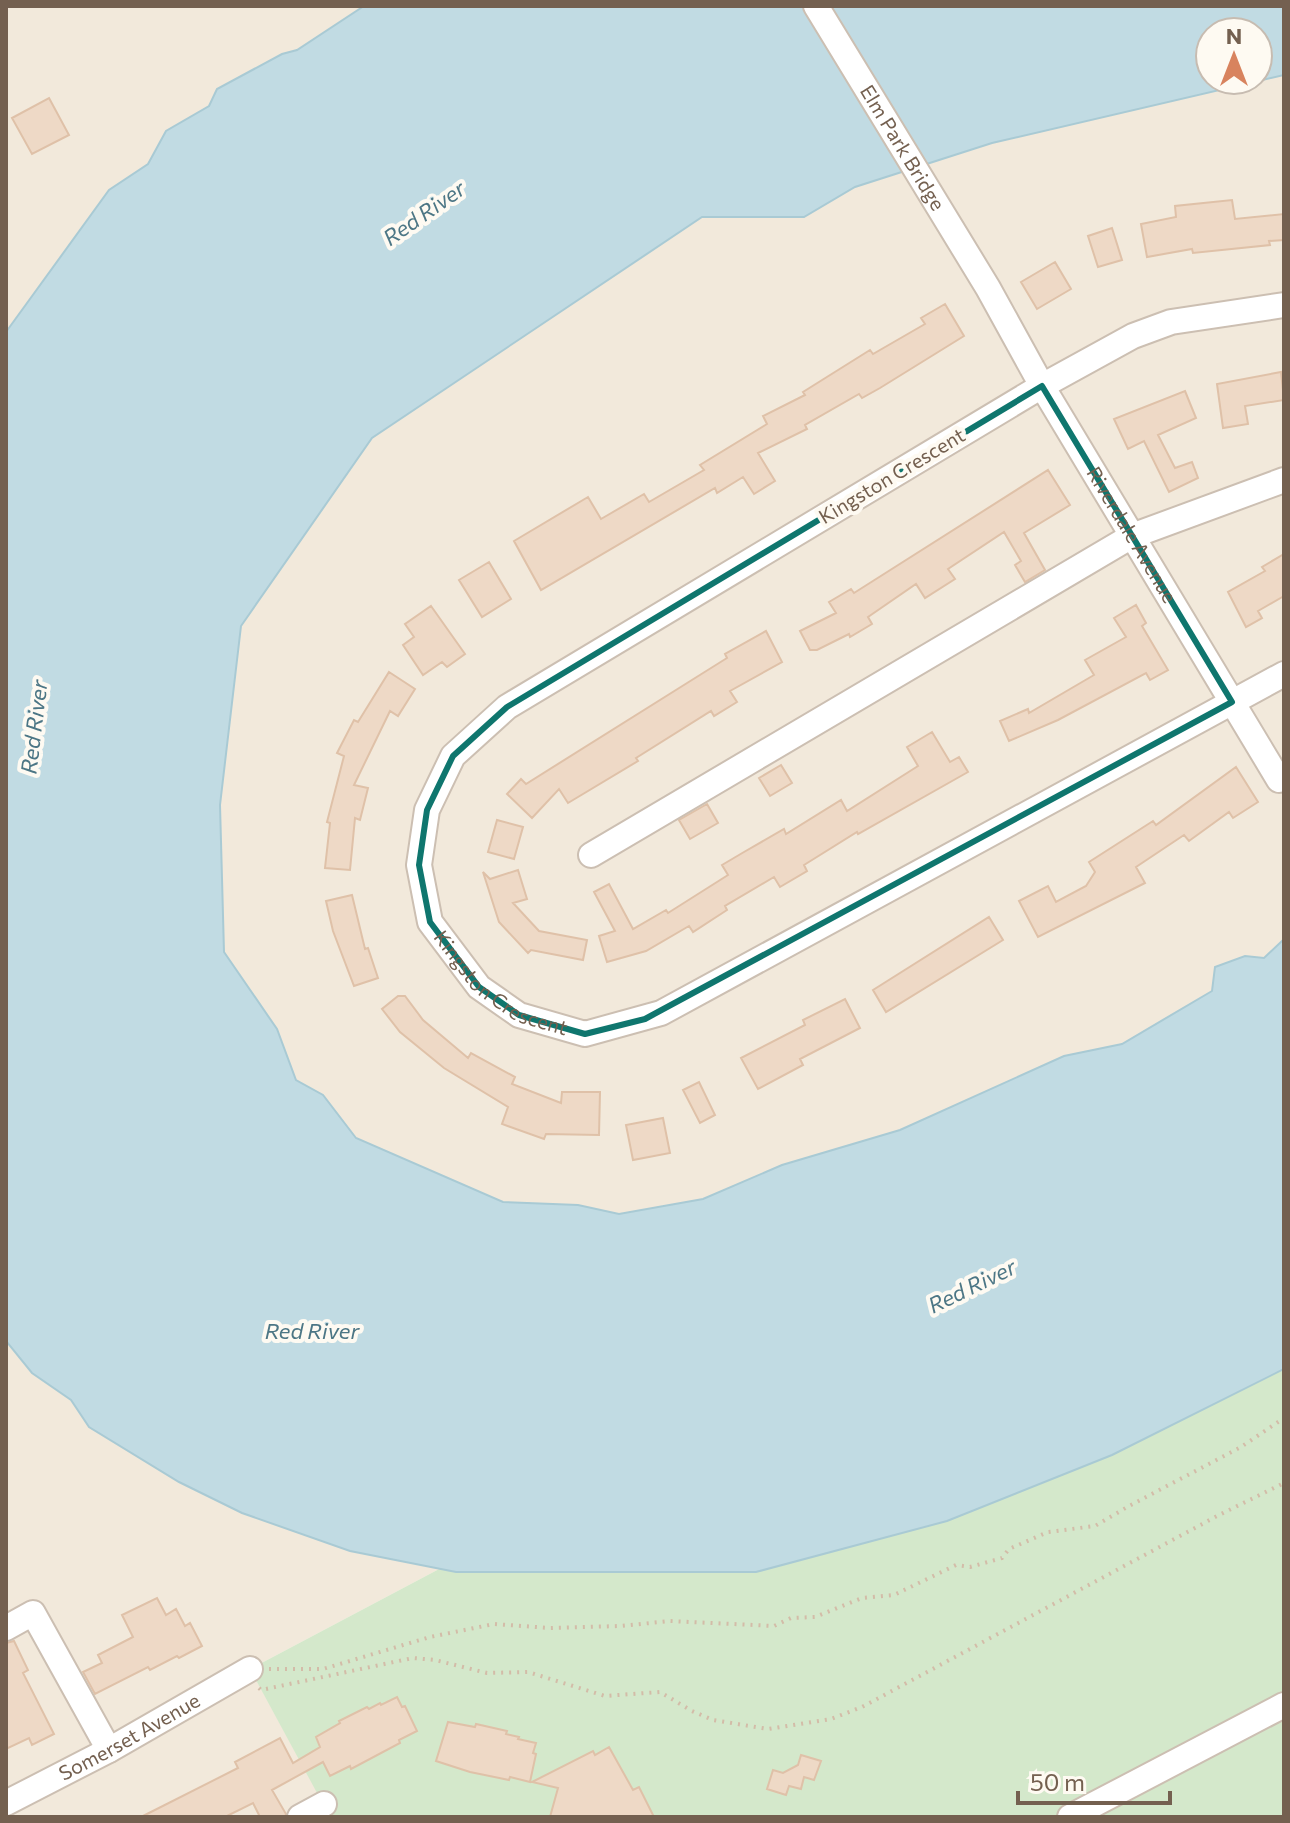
<svg xmlns="http://www.w3.org/2000/svg" width="1290" height="1823" viewBox="0 0 1290 1823" font-family="Commissioner,sans-serif">
<rect width="100%" height="100%" fill="#fbf6ec"/>
<path fill="#f2e9db" d="M6,6h358l-67,44 -15,4 -73,52 -43,25 -18,33 -39,26 -103,142z
M1284,75v864l-20,19 -19,-2 -33,35 -90,53 -58,12 -164,74 -118,35 -79,34 -84,15 -41,-9 -75,-3 -147,-64 -33,-43 -27,-15 -19,-51 -53,-76 -4,-148 21,-179 131,-188 330,-221h102l51,-30 137,-44z
M6,1341l26,32 39,27 18,27 261,123 91,18 -191,101 74,135 -24,13h-294z"/>
<path fill="#d4e8cb" d="M1284,1369v448h-984l23,-13 -73,-135 191,-101 15,4 491,-51 165,-66z"/>
<path fill="#c1dbe3" stroke="#a9cad4" stroke-width="2" fill-rule="evenodd" d="M364,6h920v69l-292,68 -137,44 -51,30h-102l-330,221 -131,188 -21,179 4,147 53,77 19,51 27,15 33,43 147,64 75,3 41,9 84,-15 79,-34 118,-35 164,-74 58,-12 90,-53 3,-24 30,-11 19,2 20,-19v430l-172,86 -165,66 -191,51h-300l-106,-21 -108,-38 -63,-31 -90,-55 -18,-27 -39,-27 -26,-32v-1009l103,-142 39,-26 18,-33 43,-25 8,-17 65,-35 15,-4zM1210,32h48v48h-48z"/>
<path fill="#eed9c6" stroke="#dfc1a8" stroke-width="2" d="M49,98l20,37 -37,19 -20,-36z
M1232,200l3,19 49,-5v26l-15,1 1,4 -77,8 -1,-4 -45,8 -6,-33 35,-7 -1,-11z
M1112,228l10,32 -24,7 -10,-31z
M1055,262l16,27 -34,20 -16,-27z
M945,304l19,32 -84,52 -18,10 -3,-4 -54,31 2,4 -49,24 17,28 -21,13 -11,-17 -26,16 -2,-5 -174,102 -27,-49 74,-44 13,22 43,-25 5,8 55,-32 -4,-5 67,-41 -4,-8 42,-21 -2,-3 67,-42 3,4 52,-30 -4,-6z
M1281,372l3,28 -39,6 3,18 -25,4 -6,-44z
M1185,391l11,27 -38,17 17,33 17,-6 6,16 -29,14 -25,-51 -16,8 -14,-30z
M1048,470l22,35 -46,28 21,37 -20,12 -10,-17 6,-4 -17,-29 -56,37 7,10 -30,19 -9,-14 -48,33 4,7 -22,13 -1,-3 -32,16h-7l-10,-19 36,-18 -7,-11 22,-13 3,4z
M1284,554v42l-26,15 4,7 -16,9 -18,-35 37,-21 -3,-4z
M489,562l22,37 -29,18 -23,-37z
M1136,605l10,18 -4,3 26,44 -18,10 -4,-7 -88,47 -49,21 -9,-20 28,-12 1,4 65,-38 -9,-15 41,-23 -12,-19z
M431,606l34,48 -18,13 -5,-5 -19,13 -20,-30 11,-8 -9,-13z
M766,631l16,31 -52,29 7,11 -23,14 -3,-5 -75,47 2,3 -70,42 -9,-14 -27,29 -25,-24 14,-15 5,5 201,-126 -2,-4z
M389,672l26,17 -17,27 -8,-5 -36,74 14,3 -8,32 -5,-2 -5,52 -25,-2 5,-45 -3,-1 17,-66 -7,-3 17,-33 4,2z
M932,732l18,30 9,-5 9,15 -110,62 -1,-2 -53,33 3,6 -27,16 -6,-10 -49,29 2,4 -34,22 -4,-6 -43,25 -39,11 -8,-26 16,-5 -21,-39 15,-8 24,45 33,-19 2,3 60,-38 -6,-10 22,-13 40,-23 2,5 55,-34 6,11 71,-45 -11,-19z
M781,765l11,18 -22,13 -11,-18z
M1236,767l22,35 -25,16 -4,-6 -40,29 -5,-6 -48,32 9,16 -107,54 -19,-36 29,-15 8,16 30,-16 9,-14 -6,-10 64,-41 3,4z
M707,804l11,19 -28,16 -11,-19z
M497,820l26,7 -9,32 -26,-7z
M518,870l9,29 -14,4 26,28 48,9 -4,20 -52,-10 -3,3 -29,-31 -16,-50 7,7z
M352,895l13,54 3,-1 10,30 -24,8 -21,-55 -7,-30z
M989,917l14,23 -117,72 -13,-22z
M398,996h7l18,24 45,38 3,-5 44,24 -3,7 49,19 1,-11h38l-1,43 -53,-1 -2,5 -42,-15 6,-17 -64,-39 -44,-36 -18,-23z
M845,999l15,29 -60,31 3,6 -45,24 -17,-31 64,-33 -2,-5z
M699,1082l16,33 -15,8 -17,-33z
M663,1118l7,35 -37,7 -7,-35z
M157,1598l9,17 10,-6 9,17 5,-3 12,23 -23,12 -2,-2 -27,14 -2,-3 -53,27 -12,-22 19,-9 -4,-8 35,-18 -11,-22z
M14,1641l14,29 -5,3 31,61 -22,11 -3,-7 -23,11v-106z
M397,1697l5,10 3,-1 12,25 -18,9 1,3 -49,26 -1,-3 -20,10 -7,-14 -51,28 14,24 -1,3h-25l-7,-14 -28,14h-84l97,-49 -3,-6 45,-24 13,25 27,-16 -4,-10 24,-14 -1,-2 28,-14 2,2 11,-6 1,2z
M448,1722l27,5 1,-3 31,7 -1,3 13,3 -1,2 18,4 -3,10 3,1 -6,28 -20,-5 -1,3 -39,-8 -34,-11z
M609,1747l24,43 6,-3 15,30h-104l8,-29 -26,-6 61,-31 2,4z
M801,1755l20,6 -7,19 -10,-3 -3,12 -12,-3 -3,9 -19,-6 6,-19 10,3 15,-8z"/>
<g fill="none" stroke-linecap="round" stroke-linejoin="round">
<defs>
<g id="minor">
<path id="s1" d="M816,6l172,282 54,98 237,394"/>
<path id="s2" d="M1284,305l-113,17 -38,14 -91,50 -535,321 -54,49 -26,54 -8,55 11,57 49,65 40,28 66,19 76,-21 623,-339"/>
<path d="M591,855l541,-319 152,-56"/>
<path d="M6,1628l27,-15 76,137"/>
<path id="s3" d="M6,1803l103,-53 141,-81"/>
<path d="M300,1817l24,-13"/>
<path d="M1070,1817l214,-112"/>
</g>
</defs>
<use href="#minor" stroke="#ccbfb2" stroke-width="28"/>
<path stroke="#d3bca8" stroke-width="4" stroke-dasharray="2 6" stroke-linecap="butt" d="M269,1669h54l107,-32 64,-13 56,4 71,-2 49,-5 104,5 17,-8 24,-1 47,-19 32,-3 62,-30 14,2 32,-9 7,-9 39,-17 47,-6 34,-20 112,-59 43,-29
M259,1688l2,2 152,-32 22,2 52,13 41,-1 77,24 55,-4 32,19 21,9 55,9 63,-10 31,-12 357,-192 65,-32"/>
<use href="#minor" stroke="#fff" stroke-width="24"/>
</g>
<path fill="none" stroke="#0f766e" stroke-width="6" stroke-linejoin="round" d="M1042,386l190,316 -587,317 -60,15 -66,-19 -40,-28 -49,-65 -11,-57 8,-55 26,-54 54,-49z"/>
<g text-anchor="middle" stroke-width="8" stroke-linejoin="round" paint-order="stroke">
<g font-size="20" fill="#746050" stroke="#fefaf2">
<text dy="7" stroke="none"><textPath href="#s1" startOffset="166">Elm Park Bridge</textPath></text>
<text transform="translate(892 476) rotate(-31)" y="7">Kingston Crescent</text>
<text dy="7" stroke="none"><textPath href="#s1" startOffset="616">Riverdale Avenue</textPath></text>
<text dy="7" stroke="none"><textPath href="#s2" startOffset="1226">Kingston Crescent</textPath></text>
<text dy="7" stroke="none"><textPath href="#s3" startOffset="140">Somerset Avenue</textPath></text>
</g>
<g font-size="22" font-style="italic" fill="#4c7685" stroke="#fefaf2">
<text transform="translate(424 213) rotate(-35)" y="8">Red River</text>
<text transform="translate(34 727) rotate(-83)" y="8">Red River</text>
<text transform="translate(972 1286) rotate(-26)" y="8">Red River</text>
<text x="312" y="1339">Red River</text>
</g>
</g>
<rect width="1290" height="1823" fill="none" stroke="#746050" stroke-width="16"/>
<g transform="translate(1234 56)"><circle r="38" fill="#fefaf2" stroke="#c7bcb1" stroke-width="2"/>
<path d="M0-6L14 30L0 20L-14 30Z" fill="#d8835e"/>
<text y="-12" font-size="22" font-weight="bold" text-anchor="middle" fill="#746050">N</text>
</g>
<path d="M1018 1791v12h152v-12" fill="none" stroke="#746050" stroke-width="4"/>
<text x="1030" y="1791" font-size="24" fill="#746050" stroke="#fefaf2" stroke-width="6" paint-order="stroke">50 m</text>
</svg>
